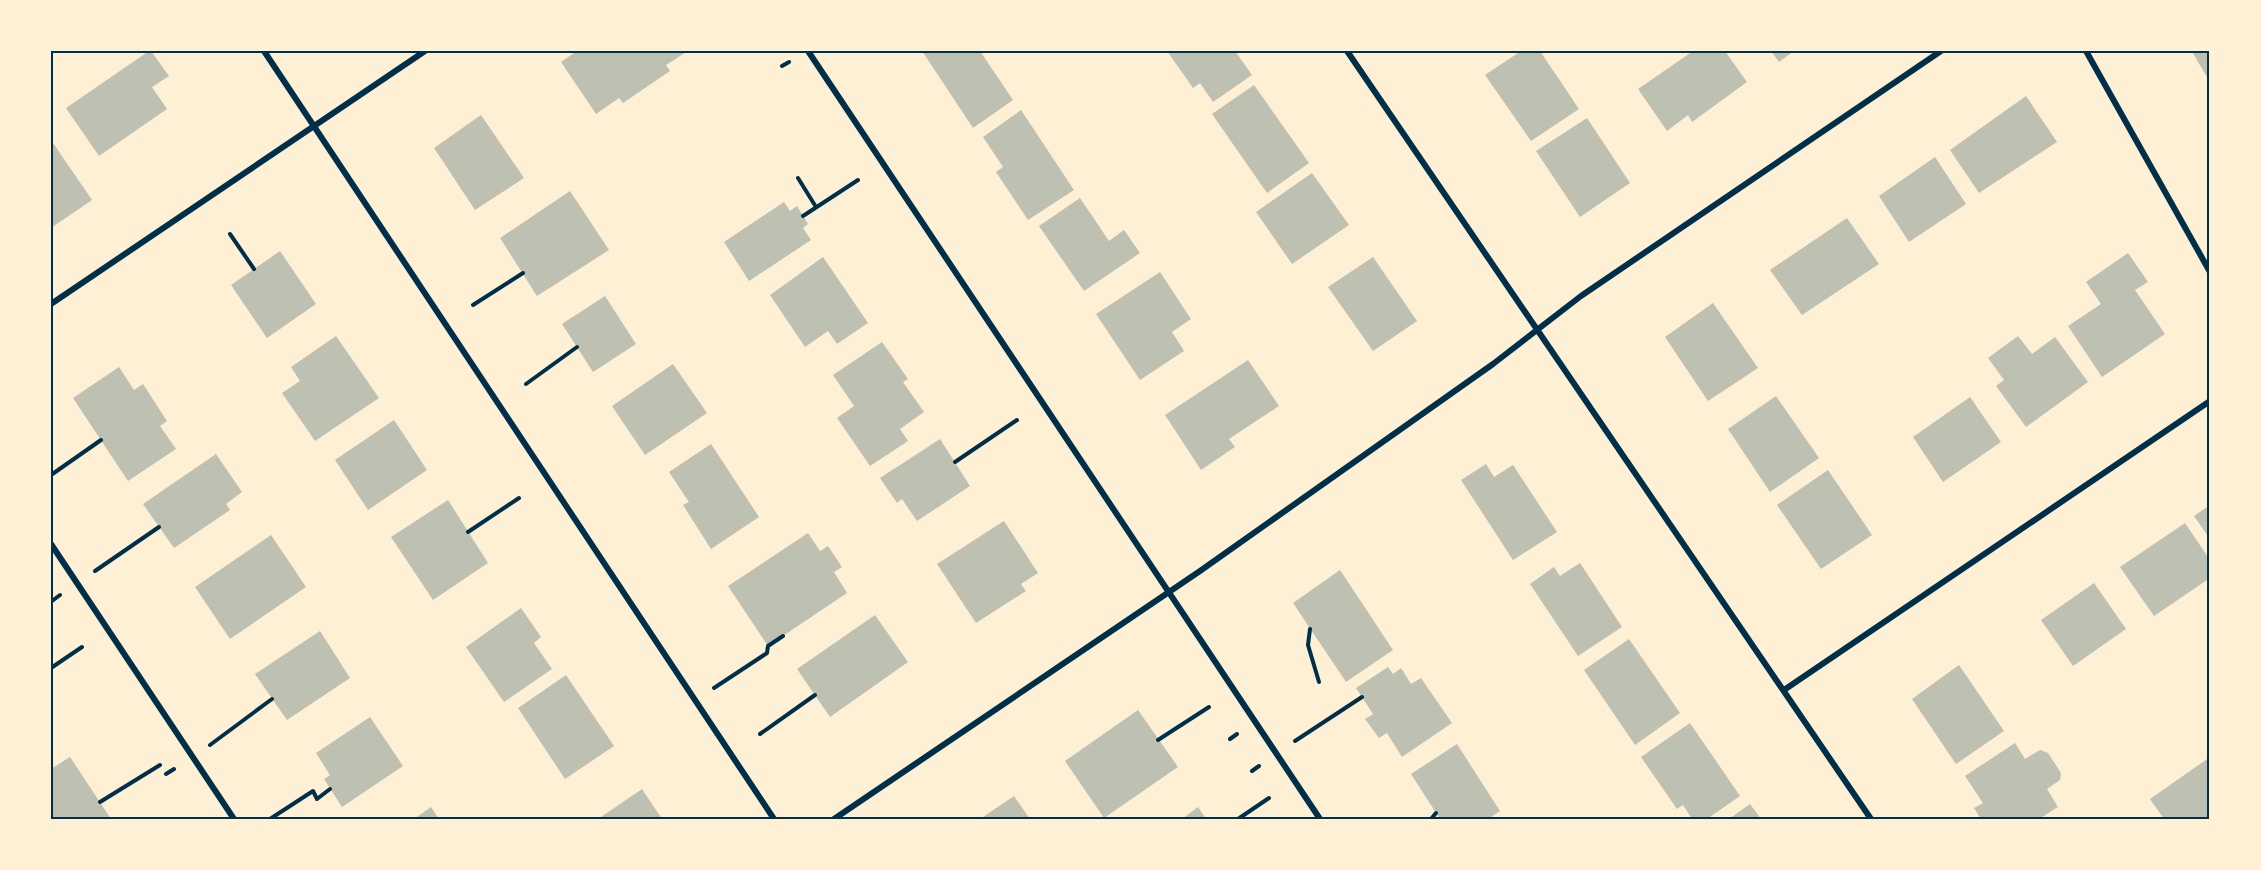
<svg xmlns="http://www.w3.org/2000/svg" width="2261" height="870" viewBox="0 0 2261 870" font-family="'PT Sans Narrow',sans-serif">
<rect width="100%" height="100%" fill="#fdf0d5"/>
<path fill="#bec0b2" d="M149,51h2l18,25 -17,11 15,22 -68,47 -33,-48z
M577,51h111l-22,14 4,6 -47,32 -4,-5 -23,16 -35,-52z
M922,51h58l33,49 -40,28z
M1167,51h68l17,24 -39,27 -13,-19 -7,5z
M1521,51h19l39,58 -48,32 -46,-66z
M1693,51h32l22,31 -55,40 -4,-7 -21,16 -29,-42z
M1771,51h23l-15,11z
M2192,51h18v31l-12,-20z
M1254,85l55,78 -42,30 -55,-79z
M2026,96l31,46 -78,51 -29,-43z
M1021,110l53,80 -46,30 -32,-48 7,-5 -20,-30z
M481,115l43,63 -49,32 -41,-62z
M1587,118l43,65 -50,34 -44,-66z
M51,140l41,60 -41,28z
M1935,157l31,47 -57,38 -30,-46z
M1312,173l37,52 -57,39 -36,-52z
M570,191l39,59 -72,46 -37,-58z
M1080,198l29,43 15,-11 16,23 -56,38 -45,-65z
M784,202l6,9 7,-5 11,18 -5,4 8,12 -62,41 -25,-39z
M1847,218l32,46 -77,51 -32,-45z
M280,251l36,53 -49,34 -36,-53z
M2128,253l20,29 -13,8 30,44 -63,43 -34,-51 33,-22 -15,-22z
M823,257l45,66 -31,21 -9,-13 -23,16 -35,-52z
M1373,257l44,64 -44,30 -45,-64z
M1160,272l31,47 -19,13 12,19 -44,29 -44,-66z
M605,296l31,48 -43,28 -31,-48z
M1713,303l45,65 -50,33 -43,-64z
M336,336l43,62 -64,43 -33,-48 18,-12 -9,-14z
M2018,336l14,18 23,-17 33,45 -62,45 -30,-41 8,-6 -16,-22z
M882,342l26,37 -5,3 21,30 -24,17 8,12 -38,25 -33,-48 17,-12 -21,-31z
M1248,360l31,46 -50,33 6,8 -34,23 -36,-55z
M673,364l34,49 -62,42 -33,-49z
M119,367l15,23 9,-6 24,37 -7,5 16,23 -48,32 -55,-83z
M1776,396l43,62 -49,34 -42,-63z
M1970,397l31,45 -58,40 -30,-45z
M394,420l33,50 -59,40 -33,-50z
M940,439l30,47 -53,35 -15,-22 -5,4 -17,-25z
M711,444l48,73 -48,32 -28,-44 6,-3 -20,-30z
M216,454l26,38 -16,12 4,6 -56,38 -31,-44z
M1486,464l8,13 19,-12 44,67 -44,28 -52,-80z
M1828,470l44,65 -51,34 -44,-64z
M448,500l40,63 -55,37 -42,-63z
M2210,505v34l-16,-23z
M1004,521l34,52 -17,11 5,7 -50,32 -39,-59z
M2185,523l25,37v18l-56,38 -34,-49z
M808,533l12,18 8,-5 14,21 -8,5 13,21 -79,53 -40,-60z
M271,535l35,52 -76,52 -35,-52z
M1580,563l42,64 -44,29 -48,-72 24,-17 6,9z
M1340,570l53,80 -47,32 -53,-79z
M2094,583l32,46 -53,37 -32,-46z
M521,608l20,29 -7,6 18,26 -48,33 -38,-55z
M875,615l33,47 -78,55 -33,-48z
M320,631l30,47 -63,42 -32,-46z
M1629,639l51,74 -45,32 -51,-75z
M1959,665l45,66 -48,33 -44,-65z
M1388,667l5,7 8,-6 10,16 10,-6 31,45 -50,34 -15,-24 -8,5 -14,-19 8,-5 -17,-26z
M566,675l48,71 -49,33 -47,-71z
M1138,710l40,57 -74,51 -39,-57z
M370,717l33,49 -61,41 -18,-28 6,-4 -14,-22z
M1690,723l50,73 -33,23h-15l-9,-14 -6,4 -36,-52z
M2015,743l10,16 15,-9 8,3 13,20 -1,7 -13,9 11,18 -19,12h-58l-7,-11 9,-5 -18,-27z
M1457,744l43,67 -12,8h-48l-29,-45z
M70,757l41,62h-60v-50z
M2210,757v62h-46l-14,-20z
M642,789l20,30h-64z
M1014,796l16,23h-50z
M1750,804l11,15h-32z
M431,807l8,12h-25z
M1198,807l8,12h-24z"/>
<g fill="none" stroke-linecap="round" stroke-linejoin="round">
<path stroke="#003049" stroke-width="4" d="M782,66l7,-4
M798,178l18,29
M803,216l55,-36
M230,234l24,35
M473,305l50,-32
M526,384l51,-37
M955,462l62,-42
M51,475l50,-35
M468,532l51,-34
M95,571l64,-44
M52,601l8,-6
M1310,629l-2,16 11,37
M51,668l31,-21
M714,688l53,-35 1,-7 15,-10
M760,734l55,-39
M1230,739l7,-5
M1158,740l51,-33
M1295,741l67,-44
M210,745l62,-46
M1252,771l7,-5
M166,774l8,-5
M100,802l60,-37
M270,819l43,-28 4,8 13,-10
M1238,819l31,-21
M1431,819l5,-6"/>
<path stroke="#003049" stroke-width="6" d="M264,51l510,768
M808,51l512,768
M1347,51l524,768
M2086,51l124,221
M51,304l374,-253
M51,544l183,275
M1784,690l426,-289
M834,819l366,-248 293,-207 88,-68 360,-245"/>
</g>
<rect width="2261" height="870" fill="none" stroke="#fdf0d5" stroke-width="105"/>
<rect x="52" y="52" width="2156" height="766" fill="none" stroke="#003049" stroke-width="2"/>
</svg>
